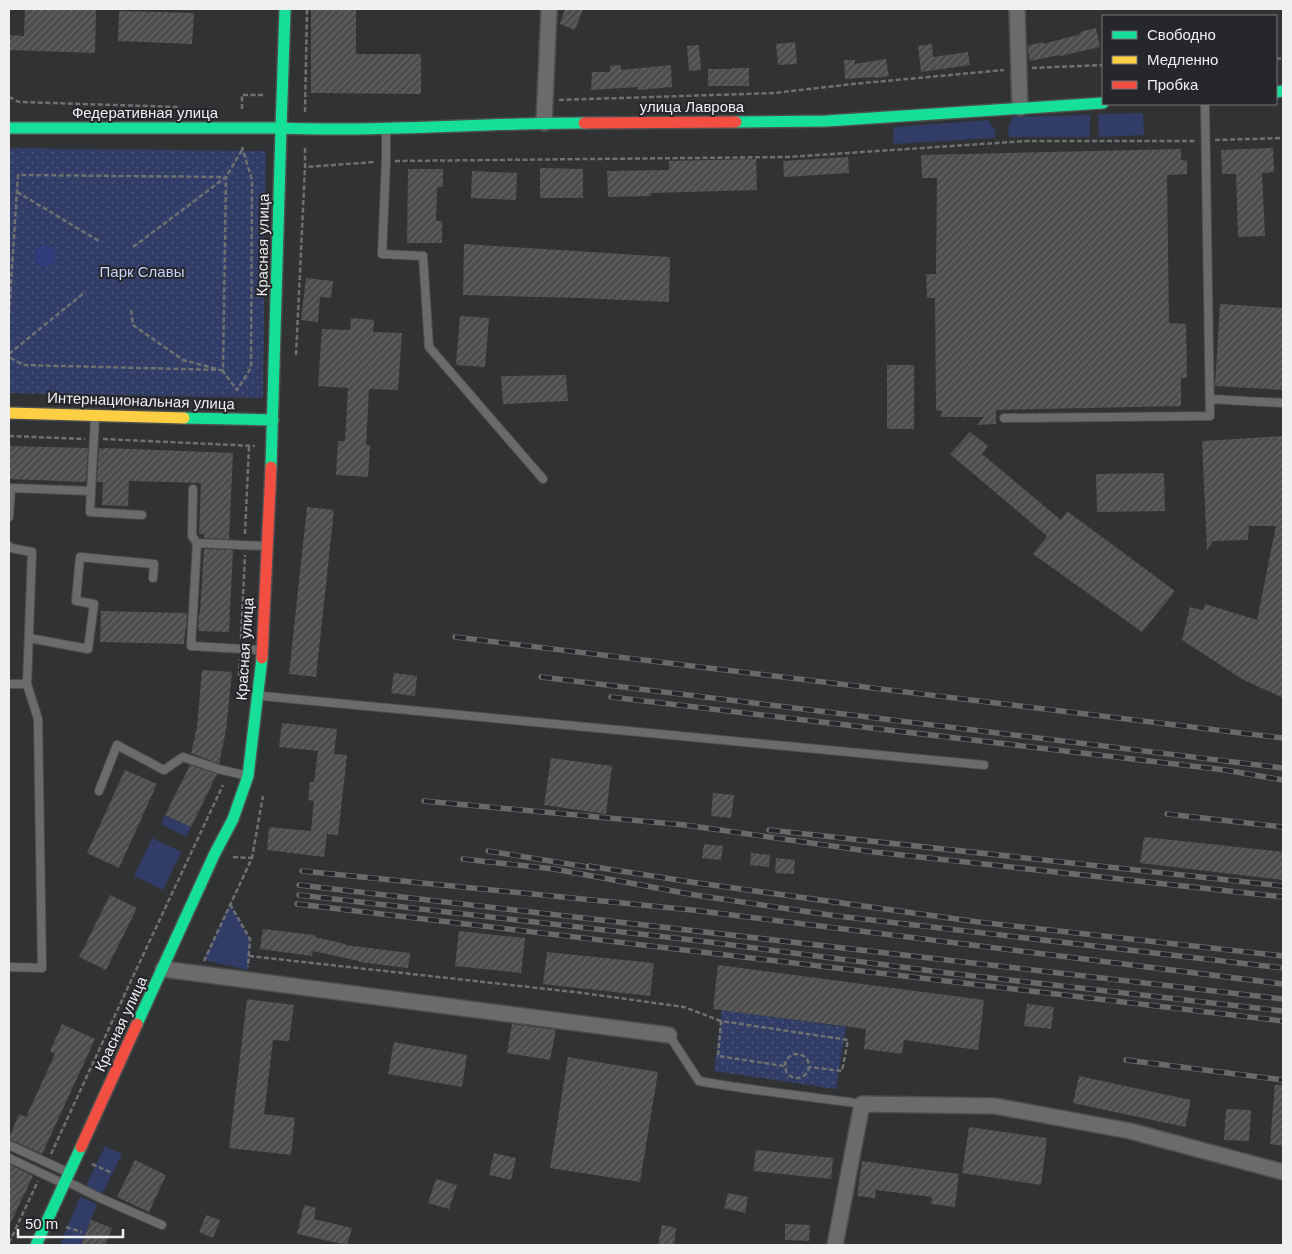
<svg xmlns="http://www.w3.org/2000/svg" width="1292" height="1254" viewBox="0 0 1292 1254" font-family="Helvetica,sans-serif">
<defs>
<pattern id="park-dots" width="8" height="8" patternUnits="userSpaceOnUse" patternTransform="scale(1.25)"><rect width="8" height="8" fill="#313c67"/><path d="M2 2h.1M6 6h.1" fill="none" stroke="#4f587d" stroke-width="1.8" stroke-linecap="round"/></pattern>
<pattern id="building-hatch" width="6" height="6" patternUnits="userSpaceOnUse" patternTransform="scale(1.25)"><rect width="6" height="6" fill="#4c4d4c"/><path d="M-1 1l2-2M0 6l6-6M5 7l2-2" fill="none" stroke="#666766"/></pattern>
</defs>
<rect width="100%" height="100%" fill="#313233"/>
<path fill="#313c67" d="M1143,113l1,22 -45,2 -1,-23z
M1090,115v22h-81l-1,-10 5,-10z
M988,120l8,11 -1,7 -102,6 1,-17z
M165,815l26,12 -5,10 -25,-13z
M152,838l29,14 -18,38 -29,-14z
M230,904l20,35 -2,31 -44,-10z
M105,1146l17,8 -20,40 -16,-8z
M80,1197l17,7 -16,41h-21z"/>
<path fill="url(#park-dots)" d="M9,148l257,3 -3,247 -254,-5z
M722,1010l124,17 -10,62 -122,-18z"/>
<path fill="#2f3e7b" d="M34 256a11 11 0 1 1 22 0a11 11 0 1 1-22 0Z"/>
<path fill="url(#building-hatch)" d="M25,9h71l-1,44 -86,-3v-15l15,1z
M311,9h45v45h65v40l-110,-1z
M565,9h18l-8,21 -15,-6z
M119,11l75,2 -2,31 -74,-3z
M1096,28l4,19 -40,9 -1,-1 -29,6 -3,-15 16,-4v2l38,-10 -1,-2z
M795,42l2,22 -19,1 -2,-21z
M932,44l1,13 35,-5 2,13 -49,7 -3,-26z
M699,45l2,25 -12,1 -2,-25z
M886,59l3,17 -14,2v-1l-30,2 -1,-19h11v4z
M621,65v5l50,-5 1,22 -34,3v-3l-47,3 1,-18h18v-6z
M732,68h17v18h-41v-17h24z
M1273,148l1,24 -12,1 3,63 -27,1 -2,-63h-14l-1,-24z
M1181,149v11l6,1v13l-20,1 2,148 17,1 1,54h-6v28l-185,4v14l-19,1 7,-8h-43l1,-6 -6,-1 -1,-112h-8l-1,-24h10l1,-96h-15l-1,-23z
M848,157l1,16 -65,4 -1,-16z
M756,159l1,31 -106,3v3l-43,1 -1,-26 62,-1v-9z
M540,168l43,1v29h-43z
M408,169h35v18h-6l-1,34h6v22h-35z
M472,171l45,2 -1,27 -45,-2z
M464,244l206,13 -1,45 -89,-4 -117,-3z
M306,278l27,3 -2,17 -11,-1 -2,25 -17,-2z
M1220,304l63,4v82l-68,-4z
M460,316l29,2 -4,49 -29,-2z
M351,318l23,2 -1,12 29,1 -4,57 -29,-1 -3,56h4l-2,32 -32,-2 2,-34h7l3,-53 -30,-2 4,-57 28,1z
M887,365h27v64h-27z
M566,375l2,26 -65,3 -2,-28z
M970,432l18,14 -6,8 79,66 6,-9 108,80 -33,41 -109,-78 14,-18 -97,-82z
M1283,436v262l-41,-19 -60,-39 8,-33 13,3 2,-6 52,16 19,-94h-27l-1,14 -35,1 -6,9 -5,-109z
M9,446l79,2 -2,34 -77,-3z
M99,448l6,1v-1l128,5 -4,86 -25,-1v-4h-5l2,-51 -72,-2 -1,25 -26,-1 1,-23h-6z
M1164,473l1,38 -68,1 -1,-38z
M307,507l27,3 -18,167 -27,-3z
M204,549l29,1 -4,82 -31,-1 1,-18h1z
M101,611l86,2 -1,17h-1l-1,14 -84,-2z
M202,670l30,2 -6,58 -7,34 -28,-11 6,-26z
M394,673l23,3 -2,20 -24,-3z
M282,723l55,6 -3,25 13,1 -9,80 -11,-1 -3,23 -57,-7 2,-23 42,4 3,-30 -6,-1 2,-18h4l4,-31 -39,-4z
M551,758l61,8 -6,48 -62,-9z
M190,765l27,9 -26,53 -26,-12z
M125,770l32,14 -38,84 -32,-15z
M713,793l21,2 -3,23 -20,-2z
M1144,837l139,15v28l-143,-17z
M704,844l19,2 -2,14 -19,-2z
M751,853l19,2 -1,12 -19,-2z
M776,858l19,2 -1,14 -19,-1z
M110,895l27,13 -31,62 -27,-13z
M263,929l52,6v2l30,7v1l65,8 -2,15 -49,-6v-1l-46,-10 -1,5 -52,-7z
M459,931l66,7 -4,35 -66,-7z
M547,952l107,11 -4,33 -107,-12z
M718,965l266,35 -6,50 -74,-10 -2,14 -38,-5 2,-20 -153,-20z
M247,999l47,6 -5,36 -16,-1 -9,74 31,4 -4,37 -62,-7z
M1027,1004l27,3 -3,22 -27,-3z
M62,1024l33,15 -53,115 -33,-15v-1l10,-24 7,3 29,-63 -5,-3z
M512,1024l44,6 -6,30 -43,-7z
M394,1042l73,13 -5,32 -74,-13z
M568,1057l90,15 -18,110 -90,-14z
M1079,1076l112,24 -6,27 -112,-24z
M1275,1085h8v61l-13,-2z
M1226,1109l25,1 -2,31 -25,-1z
M969,1127l78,11 -6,47 -79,-12z
M756,1150l77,8 -2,21 -78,-8z
M494,1153l22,5 -5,22 -22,-5z
M135,1160l31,15 -17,37 -32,-15z
M862,1161l97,13 -4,33 -24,-3 1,-7 -56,-7 -1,8 -18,-2z
M9,1164l24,12 -24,50z
M436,1179l21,6 -8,24 -21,-6z
M728,1193l20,4 -3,16 -21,-5z
M304,1205l12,3 -2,11 38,9 -5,17 -50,-11z
M206,1215l14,5 -7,18 -14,-6z
M91,1220l21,8 -7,17h-24z
M785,1224l25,1 -1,16 -24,-1z
M662,1225l14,3 -2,17h-16z"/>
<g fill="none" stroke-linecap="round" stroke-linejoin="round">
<defs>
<path id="lane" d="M386,130v31l-4,93 41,2 6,91 114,132
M1210,399l73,4
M1004,418l206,-2 -5,-312
M193,489l-1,47 5,7
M91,491l-1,21 52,3
M9,517l2,-29 80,3 4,-73
M9,546l2,2 21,4 -5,132h-18
M29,638l59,11 6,-45 -18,-3 4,-44 74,7 -1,14
M259,650l-68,-4 6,-103 67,3
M262,696l722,69
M99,791l18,-46 47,25 19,-13 35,12 26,6
M9,967l33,1 -4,-249 -11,-35
M669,1035l30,46c54,10 108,15 163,23
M9,1145l56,26
M9,1158l51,24
M68,1182l32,16 62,27"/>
<path id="street" d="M1017,9l3,99
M544,123l5,-114
M163,969l506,66
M835,1245l27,-141 133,2 135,25 153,41"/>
<path id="fast" d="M285,9l-4,119c101,4 202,-5 303,-5
M1276,92l7,-1
M736,122l90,-1 277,-18
M9,128h272l-10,339
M184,418l89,2
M137,1024l77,-169 19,-36 15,-43 14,-118
M36,1245l45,-98"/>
<path id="slow" d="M9,413l175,5"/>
<path id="jam" d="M584,123l152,-1
M262,658l9,-191
M81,1147l56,-123"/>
</defs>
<use href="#lane" stroke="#4d4e4f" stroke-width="10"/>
<use href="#street" stroke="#4d4e4f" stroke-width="18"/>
<use href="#fast" stroke="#4d4e4f" stroke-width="14"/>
<use href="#slow" stroke="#4d4e4f" stroke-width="14"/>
<use href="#jam" stroke="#4d4e4f" stroke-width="14"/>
<path stroke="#6f7071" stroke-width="2.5" stroke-dasharray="5 2.5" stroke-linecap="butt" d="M1276,59l7,-1
M1032,68l71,-3
M9,97l10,5 160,5
M559,100l215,-7 79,-9 151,-14
M242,109v-14h23
M305,112l2,-103
M1215,140l68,-2
M305,148v19l70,-5
M395,161l393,-4 239,-16h170
M17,192l82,49
M133,247l93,-70 16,-27
M131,310l2,15 50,35 34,9
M9,314l9,-139 208,2 -3,193 -200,-5 -14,-8
M9,354l76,-62
M296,355l9,-188
M222,370l15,20 14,-22 1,-188 -10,-33
M9,436l76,3
M103,439l152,7
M245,534l4,-88
M241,639l4,-84
M239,676l1,-17
M233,857l19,1
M230,904l20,35 -2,28
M249,956l334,37 101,14 37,14
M204,961l48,-103 11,-62
M785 1066a12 12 0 1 1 24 0a12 12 0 1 1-24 0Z
M784,1066l-66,-10 3,-35 127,19 -6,31 -33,-4
M51,1154l78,-169 94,-200
M92,1164l20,9
M66,1227l16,5
M9,1243l29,-62"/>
<use href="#lane" stroke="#6b6b6c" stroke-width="8"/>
<use href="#street" stroke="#6b6b6c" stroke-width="15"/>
<use href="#fast" stroke="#16e098" stroke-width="11"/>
<use href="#slow" stroke="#ffcf43" stroke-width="11"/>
<use href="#jam" stroke="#f24e42" stroke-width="11"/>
<defs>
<path id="rail" d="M455,637l828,101
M541,677l742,91
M611,697l614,73 58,10
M424,801l261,24 189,27 409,45
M1167,814l116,13
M769,830l514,56
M488,851l106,17
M463,859l91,10 141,26 142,21 446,52
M589,866l102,16 287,40 305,34
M302,871l390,39 591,74
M299,885l984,114
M299,895l402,46 247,32 335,38
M297,904l986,117
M1126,1060l157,20"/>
</defs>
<use href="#rail" stroke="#696a6b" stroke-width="5.5"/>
<use href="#rail" stroke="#26272a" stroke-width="4" stroke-dasharray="11" stroke-linecap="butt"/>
</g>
<g text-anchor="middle" stroke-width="4" stroke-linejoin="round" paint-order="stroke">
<g font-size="15" fill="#f0f0f3" stroke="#26272a">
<text x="692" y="112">улица Лаврова</text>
<text x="145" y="118">Федеративная улица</text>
<text transform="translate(263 245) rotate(-89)" y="5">Красная улица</text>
<text transform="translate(141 401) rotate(2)" y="5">Интернациональная улица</text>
<text transform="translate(245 649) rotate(-86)" y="5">Красная улица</text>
<text transform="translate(121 1024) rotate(-65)" y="5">Красная улица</text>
</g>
<g font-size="15" fill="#c6d3fb" stroke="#26272a">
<text x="142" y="277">Парк Славы</text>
</g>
</g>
<rect width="1292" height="1254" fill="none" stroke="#f0f0f3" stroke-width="20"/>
<rect x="1102" y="15" width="175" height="90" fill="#26272a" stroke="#77777a"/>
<rect x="1112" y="31" width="25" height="8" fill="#16e098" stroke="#77777a"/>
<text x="1147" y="40" font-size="15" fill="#f0f0f3">Свободно</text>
<rect x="1112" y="56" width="25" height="8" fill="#ffcf43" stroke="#77777a"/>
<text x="1147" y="65" font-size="15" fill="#f0f0f3">Медленно</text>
<rect x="1112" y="81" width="25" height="8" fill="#f24e42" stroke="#77777a"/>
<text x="1147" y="90" font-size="15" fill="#f0f0f3">Пробка</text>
<path d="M18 1229v8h105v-8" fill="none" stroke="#f0f0f3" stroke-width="2.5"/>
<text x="25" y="1229" font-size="15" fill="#f0f0f3" stroke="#26272a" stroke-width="4" paint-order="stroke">50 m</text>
</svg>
